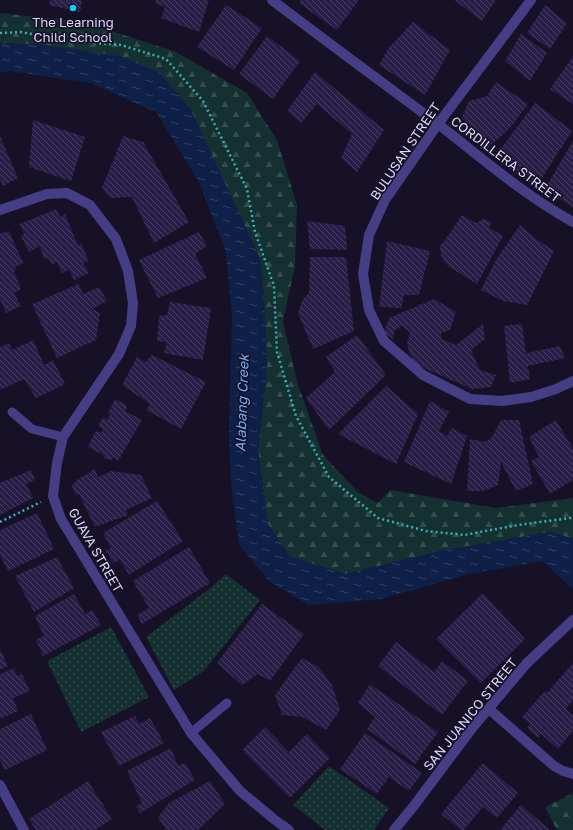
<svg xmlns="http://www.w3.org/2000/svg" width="573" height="830" viewBox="0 0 573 830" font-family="'Golos Text',sans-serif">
<defs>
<pattern id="grass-dots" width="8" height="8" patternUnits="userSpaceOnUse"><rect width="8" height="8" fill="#143031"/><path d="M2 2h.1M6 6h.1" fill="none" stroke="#364d50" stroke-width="1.8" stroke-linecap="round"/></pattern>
<pattern id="forest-firs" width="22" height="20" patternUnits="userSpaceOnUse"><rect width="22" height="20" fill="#143031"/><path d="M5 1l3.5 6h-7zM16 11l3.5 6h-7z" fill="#364d50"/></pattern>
<pattern id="water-ripples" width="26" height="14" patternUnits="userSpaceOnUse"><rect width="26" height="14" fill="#0f2048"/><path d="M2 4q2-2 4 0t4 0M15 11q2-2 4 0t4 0" fill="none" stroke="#324063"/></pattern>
<pattern id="building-back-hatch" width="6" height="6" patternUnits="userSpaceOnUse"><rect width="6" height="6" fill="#291e47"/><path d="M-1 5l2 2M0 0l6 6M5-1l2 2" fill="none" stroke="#483e62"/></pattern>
</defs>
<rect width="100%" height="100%" fill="#161127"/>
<path fill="url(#grass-dots)" d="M226,574l34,26 -56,71 -30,19 -28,-53 63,-48z
M111,627l38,70 -68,35 -34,-71z
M329,766l60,42 -15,22h-49l-32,-25z"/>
<path fill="url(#forest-firs)" d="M0,13l84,9 92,30 71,41 30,47 20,65 -2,61 -12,55 14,61 26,73 36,38 19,10 12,-13 106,18 77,-10v41l-22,-7 -111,19 -94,23 -56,-17 -22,-33 -10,-73 9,-87 -3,-66 -73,-188 -145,-65 -46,-2z
M573,793v37h-16l-12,-23z"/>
<path fill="url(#water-ripples)" d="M0,43l46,2 73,11 40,16 32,38 69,148 4,40 3,66 -9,87 10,73 22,33 56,17 94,-23 111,-19 22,7v50l-31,-28 -77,14 -84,24 -72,6 -39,-23 -30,-36 -8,-49 -3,-61 3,-118 -6,-66 -27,-70 -43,-70 -66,-29 -80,-12 -10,2z"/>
<path fill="url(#building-back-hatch)" d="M50,0h32l-2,12 -31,-7z
M156,0h53l-10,32 -38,-14 4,-11 -10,-4z
M301,0h58l-22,30 -38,-27z
M454,0h42l-14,21z
M226,5l36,23 -28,42 -37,-23z
M545,5l22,18 -17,26 -23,-16z
M413,22l37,28 -25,45 -46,-30 9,-16z
M521,34l26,19 -17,28 -25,-20z
M267,36l33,25 -27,38 -34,-25z
M573,56v48l-23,-15z
M315,72l69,58 -27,42 -16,-14 11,-24 -35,-30 -16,19 -14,-12z
M496,82l32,22 -17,23 -23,21 -13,-7 -13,-24 7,-16 18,-5z
M535,103l37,28 -36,56 -42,-29z
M33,120l52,17 -14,44 -42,-14z
M0,136l18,42 -15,8 -3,-7z
M123,136l20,6 46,80 -35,21 -22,-46 -22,1 -8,-10z
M573,141v66l-29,-17z
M56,209l4,8 5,-3 13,32 3,-3 8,18 -6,2 6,10 -15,7 -5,-10 -7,3 -5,-11 -5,2 -4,-6 -4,1 -4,-13 -11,6 -8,-16 3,-2 -4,-10z
M462,215l14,8 8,-4 7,3 -2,6 14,8 -26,48 -29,-18 -7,-10 -1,-11 3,-2z
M307,221l38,5 2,24 -37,-1z
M520,225l15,13 19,13 -27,54 -24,-4 -22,-11 16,-32z
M9,231l14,32 -8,4 1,2 -2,3 7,17 -7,4 7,13 -15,7 -6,-14v-65z
M199,232l8,14 -12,8 12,24 -49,20 -19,-38z
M387,241l43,10 -11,44h-15l-3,13 -22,-1z
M310,257h36l8,74 -41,18 -15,-36 5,-14 6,-6z
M79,284l4,10 16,-7 8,14 -15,8 8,4 -4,27 -39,18 -25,-54z
M434,299l22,13 -6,18 -9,3v6l15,6 27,-21 2,15 -14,11 9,20 16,5 -5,12 -19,2 -57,-25 -6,-12 -2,-9 3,-11 -8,-6 -7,4 -2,9 -9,-6 5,-15z
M170,302l41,6 -8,52 -39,-7 3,-11 -10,-1 2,-25 8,-1z
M522,324l4,29 34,-7 5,12 -37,8 2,13 -20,4 -6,-57z
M357,335l29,40 -57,55 -23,-32 29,-26 -9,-15z
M33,340l11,25 9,-5 12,24 -29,14 -12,-19 -24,11v-43l9,-4 3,7z
M152,355l54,27 -25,47 -35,-19 4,-6 -28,-19 15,-28 9,5z
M386,386l32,28 -22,50 -58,-30z
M115,399l11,6 1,3 -2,3 17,9 -24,41 -4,-4 -3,3 -6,-1 -2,-4 -15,-8 7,-15 3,-1 3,2 2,-4 -5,-3 5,-9 4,3 3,-5 -2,-2z
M430,401l19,11 -10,19 8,5 4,-8 16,8 -16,48 -47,-22z
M501,420h18l14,64 -17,7 -15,-29 -3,23 -15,6h-16l3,-52 15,3 7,-5z
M556,420l17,29v31l-23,14 -19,-33 8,-4 -10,-20z
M95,469l3,8 13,-6 30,4 11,23 -26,12 2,5 -33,12 -16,-33h-4l-3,-8 5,-6z
M31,470l4,10 -9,4 7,14 -33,17v-32z
M157,501l26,40 -54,34 -9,-15 -7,3 -7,-13 5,-2 -8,-15z
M37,513l17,36 -46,22 -8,-16v-25z
M189,547l21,36 -68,41 -5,-9 12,-7 -16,-27z
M57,557l17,31 -40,24 -19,-36z
M483,593l42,46 -44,44 -45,-44z
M74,594l11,20 7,-4 9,15 -58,31 -7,-16 8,-4 -9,-20z
M262,604l42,30 -34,47 -12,-7 -16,11 -25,-22z
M396,642l38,30 8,-11 26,20 -26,34 -64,-49z
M0,649l8,17 -8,4z
M302,658l17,9 13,18 8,25 -14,20 -24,-13 -20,-2 -7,-20z
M573,663v37l-7,9 7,7v15l-15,18 -17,-15 -3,4 -11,-10 3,-4 -8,-7 23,-26 2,2z
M14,668l3,8 5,-2 8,17 -17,7 5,13 -18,8v-45z
M370,684l68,48 -23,32 -48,-35 8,-12 -17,-14z
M31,714l16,36 -42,20 -5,-10v-31z
M135,716l4,8 11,-6 14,25 -45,23 -18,-34z
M265,727l24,25 18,-18 23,24 -40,40 -48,-48z
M365,733l57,40 -13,18 -20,-14 -12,17 -37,-25z
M171,748l7,18 7,-3 10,17 -55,33 -4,-7 6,-3 -15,-32z
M483,763l35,30 -21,25 -14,-11 -19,23h-3l-20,-16z
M88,781l24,38 -17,11h-59l-7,-11z
M210,781l15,23 -27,26h-32l-8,-13 11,-14z
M521,805l29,25h-50z"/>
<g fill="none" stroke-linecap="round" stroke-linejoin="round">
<path stroke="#35b4b5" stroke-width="2.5" stroke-dasharray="2 3" stroke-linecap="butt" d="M0,33l21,-1 47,9 53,4 45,14 37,42 44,88 8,43 19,54 3,66 19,64 33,61 49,41 48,13 38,4 54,-10 52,-7 3,2
M0,522l41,-20"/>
<path stroke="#453e84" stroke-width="9" d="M12,412l20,17 31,8
M191,733l36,-30"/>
<path stroke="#453e84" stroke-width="10" d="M272,0c55,42 111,83 166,124 44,34 86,71 135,98
M531,0l-93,124 -53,76 -16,35 -6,39 6,36 15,31 39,34 47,24 32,2 29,-4 25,-8 17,-8
M0,210l47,-16 20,-1 23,12 26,34 12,32 5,32 -2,23 -12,28 -56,83 -6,26 -4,33 8,23 130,214 49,58 35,29 14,10
M489,709l65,57 9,5 10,3
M0,785l24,45
M394,830l19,-23 60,-80 54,-64 46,-43"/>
</g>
<circle fill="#0dcef5" stroke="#161127" stroke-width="1.5" cx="73" cy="8" r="4"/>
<g text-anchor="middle" stroke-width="3.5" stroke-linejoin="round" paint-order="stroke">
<g font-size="13" fill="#dfd8fd" stroke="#161127">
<text x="73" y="27">The Learning<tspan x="73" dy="15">Child School</tspan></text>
</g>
<g font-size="13" fill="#dfd8fd" stroke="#161127">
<text transform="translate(405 151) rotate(-56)" y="5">BULUSAN STREET</text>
<text transform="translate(506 159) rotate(37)" y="5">CORDILLERA STREET</text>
<text transform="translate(96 550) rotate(60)" y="5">GUAVA STREET</text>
<text transform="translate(470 714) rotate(-51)" y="5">SAN JUANICO STREET</text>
</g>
<g font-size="14" font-style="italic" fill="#6baef9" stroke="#161127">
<text transform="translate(242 403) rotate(-88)" y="5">Alabang Creek</text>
</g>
</g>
</svg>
